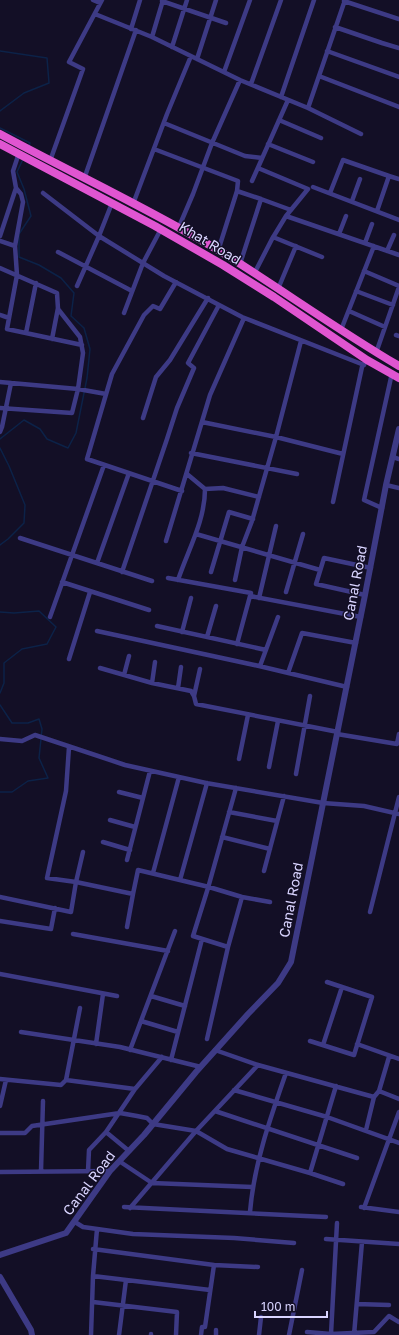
<svg xmlns="http://www.w3.org/2000/svg" width="399" height="1335" viewBox="0 0 399 1335" font-family="'Golos Text',sans-serif">
<rect width="100%" height="100%" fill="#130f26"/>
<g fill="none" stroke-linecap="round" stroke-linejoin="round">
<path stroke="#0c2248" stroke-width="1.5" d="M0,51l47,7 2,25 -25,10 -24,18
M0,128l30,15 -1,3
M0,439l24,-19 16,9 7,10 21,9 8,-15 11,-55 3,-29 -6,-21 -13,-12 3,-23 -13,-15 -22,-13 -20,-8v-23l12,-18 -7,-27 -7,-17 6,-13
M0,448l9,18 16,39 -1,18 -16,16 -8,6
M0,612l14,1 25,-2 17,16 -9,17 -25,5 -18,14v20l-4,10
M0,705l12,18h16l11,-4 3,10 -3,29 9,20 -20,3 -16,11h-12"/>
<path stroke="#3d3a85" stroke-width="4.5" d="M93,0l7,3
M162,1l64,22
M344,1l55,18
M95,14l57,23 88,43 68,28 37,-108
M335,27l47,16 17,5
M131,29l9,-29
M152,37l11,-37
M172,47l15,-47
M327,51l72,26
M197,59l19,-59
M224,72l26,-72
M319,76l80,31
M251,84l30,-84
M281,97l33,-97
M308,108l53,26
M279,120l42,18
M164,123l81,33 17,2
M268,144l45,18
M154,149l84,32 -1,10
M50,161l33,-92 -14,-7 33,-62
M389,176l10,3
M84,179l52,-149
M252,181l36,-81
M313,187l86,33
M16,188l5,6 2,8 -8,44 2,29 -10,54 75,16
M43,193l56,43 65,40 78,41 122,48
M330,193l13,-33 46,16 -12,35
M261,199l30,11
M352,201l8,-22
M133,204l34,-90 24,-58
M286,216l113,39
M178,229l15,-35 19,-51 28,-63
M339,234l7,-18
M0,236l16,-48 -3,-17 6,-18
M273,237l49,20
M0,241l15,5
M365,243l7,-19
M218,251l19,-60 24,8 -21,65
M387,251l7,-16
M58,252l74,39
M0,268l57,25 1,16 22,28 3,16 -5,36 -6,24 -72,-5
M364,271l35,15
M254,274l18,-35 14,-23 22,-27 -50,-21
M176,282l-16,27 -7,-3 -9,9 -32,59 -25,85 95,32
M77,286l22,-50 13,-33
M278,289l18,-43
M356,291l37,14
M349,311l36,16
M124,313l19,-50 18,-34
M0,315l9,3
M341,330l33,-84
M26,333l10,-50
M396,335l3,1
M52,339l6,-31
M376,353l23,-66
M0,382l78,7 28,5
M143,418l13,-41 14,-17 38,-62
M202,422l74,15 67,17
M0,432l2,-5 9,-44
M191,453l106,21
M393,457l6,2
M187,474l18,15 18,-1 36,9
M386,485l13,3
M333,502l29,-135 3,-4
M382,508l-18,-8 28,-127
M196,534l124,36
M20,538l132,43
M166,541l44,-146 34,-77
M97,563l32,-90
M122,572l45,-133 10,-31 17,-40 -6,-5 31,-58
M211,572l18,-60 24,7
M168,578l83,15 -1,3 111,21
M178,580c10,-30 27,-59 27,-91
M235,580l7,-33 10,-26 24,-84 25,-96
M62,582l87,28
M286,592l17,-58
M365,595l-49,-11 8,-26 47,10
M259,598l17,-72
M50,617l54,-152
M157,626l109,24
M97,631l162,35 88,21
M182,632l9,-34
M207,637l9,-31
M237,644l13,-48
M69,659l21,-67
M260,666l18,-49
M100,668l52,15 39,8 3,5 2,8 142,28
M288,673l14,-40 54,10
M124,675l5,-19
M152,683l3,-21
M178,688l3,-21
M194,696l6,-27
M337,734l60,10 2,-10
M0,739l22,2 13,-6 90,30 81,18 117,20 41,3 35,8
M239,759l9,-44
M269,767l9,-46
M296,774l14,-78
M236,788l-28,100 -15,48 35,11 14,-50
M119,792l24,6
M229,812l48,9
M110,820l25,7
M222,837l48,12
M103,842l27,8
M83,852l-7,30 57,12 5,-24 71,17 33,10 28,5
M127,860l23,-89
M264,871l20,-75
M153,873l26,-96
M180,880l27,-97
M0,897l71,15 5,-30 -29,-4 19,-87 3,-44
M370,912l29,-115
M0,921l51,8 4,-21
M127,927l6,-33
M73,934l95,17
M0,974l117,22
M151,996l34,10
M141,1021l37,11
M21,1032l99,15 81,20
M207,1039l21,-92
M310,1041l44,14 18,-58 -45,-15
M96,1044l7,-50
M357,1044l42,15
M323,1045l19,-58
M130,1050l45,-119
M215,1050l43,15 116,32
M171,1060l31,-121
M0,1079l61,6 5,-5 69,9
M66,1080l14,-72
M234,1090l93,27 72,26
M379,1091l20,8
M0,1106l6,-26
M215,1111l142,47
M366,1130l8,-33 5,-6 10,-34
M106,1132l23,19
M0,1133h25l7,-7 88,-13 17,3 10,2 6,6 43,7 31,18 83,24 33,11
M119,1161l33,22 100,4
M41,1171l2,-70
M88,1171l1,-21 17,-18 29,-43 27,-32
M0,1172l110,-1
M310,1173l26,-87
M124,1207l202,10
M361,1207l38,5
M130,1208l66,-77 62,-66
M364,1208l35,-96
M250,1212c4,-48 20,-93 36,-139
M75,1222l8,5 50,7 101,4 60,5
M326,1239l73,5
M93,1249l121,16 44,2
M93,1276l117,14
M93,1302l84,10 -1,23
M357,1304l32,1
M307,1332l24,2 43,-2 15,-16 10,6
M331,1334l6,-111
M91,1335l2,-59 4,-47
M119,1335l7,-55
M151,1335v-1
M201,1335l1,-8h3l9,-62
M216,1335v-5
M259,1335l2,-18
M289,1335l13,-65
M354,1335l8,-93"/>
<path stroke="#3d3a85" stroke-width="6" d="M0,1255l66,-22 44,-62 34,-36 52,-63 52,-58 30,-31 13,-21 74,-367 21,-110 13,-56
M0,1277l31,53 1,5"/>
<path stroke="#e055d1" stroke-width="8" d="M0,134c76,41 154,77 228,122 57,36 113,76 171,110
M0,144l155,82 68,39 51,32 93,63 32,18"/>
</g>
<g text-anchor="middle" stroke-width="3" stroke-linejoin="round" paint-order="stroke">
<g font-size="14" fill="#d9d4ff" stroke="#130f26">
<text transform="translate(210 243) rotate(31)" y="5">Khat Road</text>
<text transform="translate(355 583) rotate(-79)" y="5">Canal Road</text>
<text transform="translate(291 900) rotate(-79)" y="5">Canal Road</text>
<text transform="translate(89 1183) rotate(-53)" y="5">Canal Road</text>
</g>
</g>
<path d="M255 1311v6h72v-6" fill="none" stroke="#d9d4ff" stroke-width="2"/>
<text x="261" y="1311" font-size="12" fill="#d9d4ff" stroke="#130f26" stroke-width="3" paint-order="stroke">100 m</text>
</svg>
